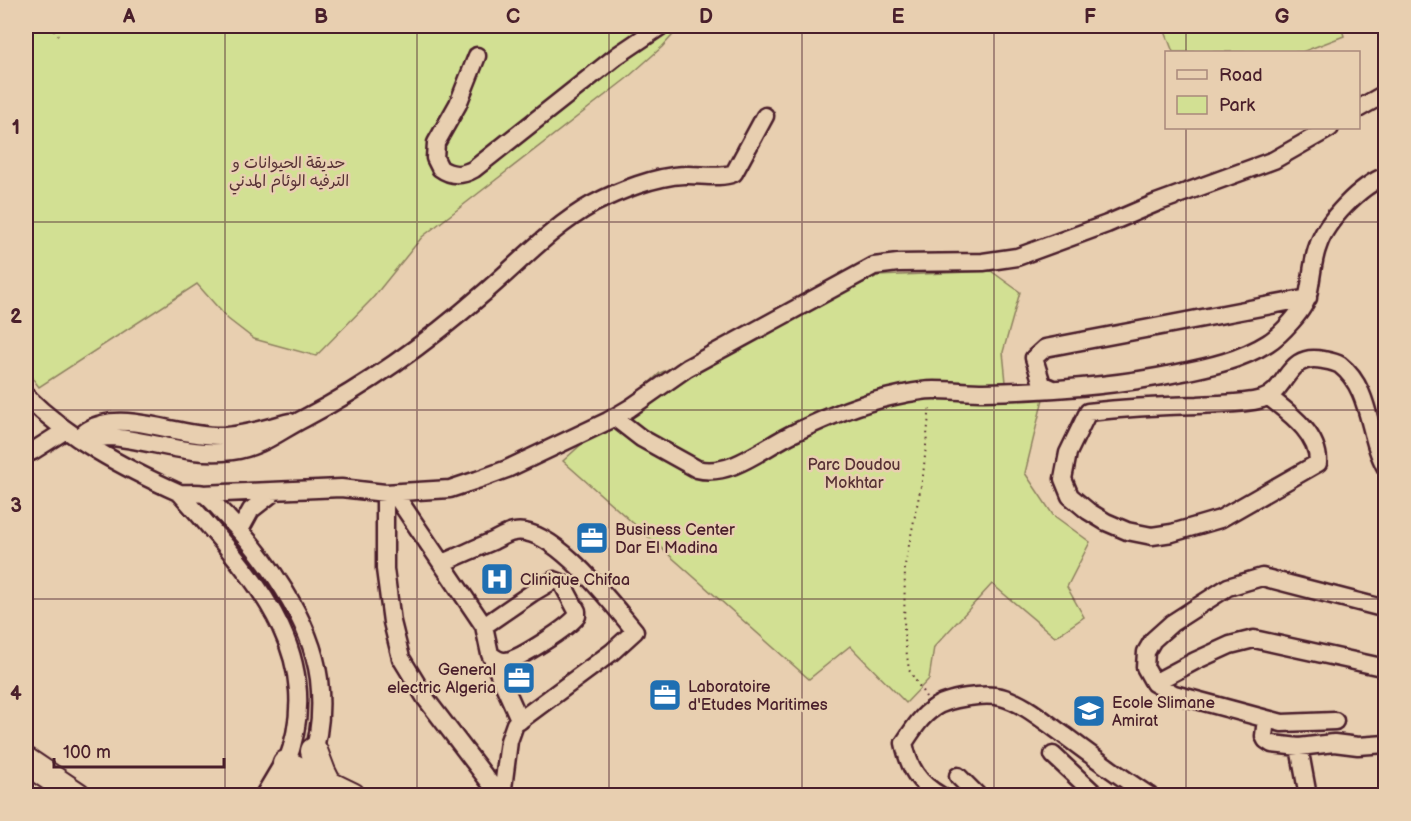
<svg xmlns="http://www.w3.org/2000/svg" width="1411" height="821" viewBox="0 0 1411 821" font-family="'Balsamiq Sans','Playpen Sans Arabic',sans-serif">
<rect width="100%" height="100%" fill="#e8cfb0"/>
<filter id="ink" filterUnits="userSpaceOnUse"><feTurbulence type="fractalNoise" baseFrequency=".0167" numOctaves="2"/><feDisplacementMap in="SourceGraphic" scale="12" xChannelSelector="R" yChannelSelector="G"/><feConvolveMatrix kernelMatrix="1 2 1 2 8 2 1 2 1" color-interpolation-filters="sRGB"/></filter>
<g filter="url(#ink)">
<path fill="#d2e093" stroke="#8e805f" stroke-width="1.5" d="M26,26h655l-19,21 -36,32 -204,158 -50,62 -56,57 -62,-17 -26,-20 -31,-35 -158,103 -13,-17z
M1163,26h178l3,10 -42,16h-129z
M991,271l29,21 -17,60 3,30 37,17 -18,74 28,42 37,27 -23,45 17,30 -29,20 -63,-53 -58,63 -5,32 -23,24 -56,-57 -41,33 -246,-218 97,-88 218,-97z"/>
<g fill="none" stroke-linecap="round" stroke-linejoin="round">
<defs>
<path id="minor" d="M477,56l-19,48 -22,39 -1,15 5,10c11,8 22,8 34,1l144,-114 43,-29
M1358,109l28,-16
M1053,389l-11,-5 -8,-26 11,-10 263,-50
M26,396c43,43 98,72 154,97
M1269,397c20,16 50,37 49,66l-98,56 -48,14 -20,3 -25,-5 -21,-9 -18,-11 -18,-15 -7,-17 5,-26 20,-41c36,-4 73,-6 110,-7 22,-2 42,0 64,-6 26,-8 24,-47 61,-39 5,1 12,2 17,5 32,25 27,70 46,103
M614,417l27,21 56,31c35,9 69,-24 99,-37 29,-14 62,-28 94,-35 14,-3 30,-7 44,-7 17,0 34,2 50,2 65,-1 131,-6 194,-19 31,-6 63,-13 90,-30 13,-8 37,-34 40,-48 4,-16 4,-34 10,-49 8,-25 43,-61 68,-70
M78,438c7,-6 14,-12 24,-14 34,-9 82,13 119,12 23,0 47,-9 69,-14
M89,445l9,-7 12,-1c40,3 81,20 122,14 31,-4 47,-20 73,-33 67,-35 123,-76 179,-125 35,-30 69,-67 109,-89 25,-13 63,-28 91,-29 16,-1 35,4 50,-2l31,-57
M26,454l7,-3 33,-21
M385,493v76l7,53 9,36 25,41 74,97
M394,493l90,133 6,28c5,4 9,8 16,7 14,-2 63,-34 71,-45v-5l-15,-28 -8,-3 -22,13 -48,33
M202,494l139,-6 44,5 65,-4 27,-9 30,-11 101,-48 22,-13 57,-40 187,-102 24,-3 85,-1 34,-5 90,-33 49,-21 118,-43 56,-32
M240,530l11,-20 23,-18
M442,563c17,-7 34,-15 51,-22 6,-3 14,-8 21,-9 38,-8 98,72 121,99l-23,21 -97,72 -6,17 -7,55
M490,654l30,67
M1154,683l41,-22 35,-16 24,-6 132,29
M1266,719l-2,17 2,4 6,4 27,3 35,-4 24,3 28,-2
M1335,721l-53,2 -108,-29 -20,-11 -9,-16 1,-15 7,-12 19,-17 56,-36 34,-10 124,32
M1299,747l9,49
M1053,755l44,41
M286,764c44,-113 -38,-192 -106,-271 6,1 17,-1 23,1 7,3 15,14 20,19 42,42 88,106 96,166 3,27 1,57 -8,82
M958,776l20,20
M941,796c-23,-13 -32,-28 -37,-53 8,-12 17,-27 30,-35 13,-10 51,-15 67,-11 23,6 43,24 63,38 28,21 56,42 86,61"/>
<path id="major" d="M267,796l19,-32
M292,796l14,-23"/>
<path id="highway" d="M314,751l8,21 7,14
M26,761l52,35
M286,764l66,32"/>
</defs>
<use href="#minor" stroke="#4a1f2b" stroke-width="21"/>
<use href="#major" stroke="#4a1f2b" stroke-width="27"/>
<use href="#highway" stroke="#4a1f2b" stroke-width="30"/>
<path stroke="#4a1f2b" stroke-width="2" stroke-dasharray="1.5 4.5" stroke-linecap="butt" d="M49,26l9,9
M926,697l-17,-27 -5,-37 1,-68 18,-89 7,-71"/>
<use href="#minor" stroke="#e8cfb0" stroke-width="16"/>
<use href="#major" stroke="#e8cfb0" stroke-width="22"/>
<use href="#highway" stroke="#e8cfb0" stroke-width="26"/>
</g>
</g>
<path fill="none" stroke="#4a1f2b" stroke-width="1.5" stroke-opacity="0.55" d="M225,26v770M417,26v770M609,26v770M802,26v770M994,26v770M1186,26v26M1186,128v668M26,222h1360M26,410h1360M26,599h1360"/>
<defs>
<symbol id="office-square" viewBox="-11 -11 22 22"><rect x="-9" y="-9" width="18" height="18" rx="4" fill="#1f6fb2" stroke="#e8cfb0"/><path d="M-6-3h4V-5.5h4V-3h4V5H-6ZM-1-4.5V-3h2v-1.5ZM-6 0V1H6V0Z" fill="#fff"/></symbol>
<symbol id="hospital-square" viewBox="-11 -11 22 22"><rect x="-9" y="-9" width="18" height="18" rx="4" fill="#1f6fb2" stroke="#e8cfb0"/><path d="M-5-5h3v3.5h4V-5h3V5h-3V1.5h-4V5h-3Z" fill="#fff"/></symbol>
<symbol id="school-square" viewBox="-11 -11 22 22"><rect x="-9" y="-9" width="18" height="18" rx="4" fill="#1f6fb2" stroke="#e8cfb0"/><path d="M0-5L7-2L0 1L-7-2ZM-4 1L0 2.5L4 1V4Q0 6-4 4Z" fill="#fff"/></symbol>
</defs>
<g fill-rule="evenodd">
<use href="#office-square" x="573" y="519" width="38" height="38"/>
<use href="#hospital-square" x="478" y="560" width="38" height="38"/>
<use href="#office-square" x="500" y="659" width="38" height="38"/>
<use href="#office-square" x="646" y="676" width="38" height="38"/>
<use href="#school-square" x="1070" y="692" width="38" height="38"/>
</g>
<g text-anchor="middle" stroke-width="5" stroke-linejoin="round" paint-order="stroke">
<g font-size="16" fill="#583235" stroke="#e8cfb0">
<text x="289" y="168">حديقة الحيوانات و<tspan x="289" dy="18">الترفيه الوئام المدني</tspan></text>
<text x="854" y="470">Parc Doudou<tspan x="854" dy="18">Mokhtar</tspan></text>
</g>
<g font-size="16" fill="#4a1f2b" stroke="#e8cfb0" text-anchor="start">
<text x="615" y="535">Business Center<tspan x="615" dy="18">Dar El Madina</tspan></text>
<text x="520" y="585">Clinique Chifaa</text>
<text x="496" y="675" text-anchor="end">General<tspan x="496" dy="18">electric Algeria</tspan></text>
<text x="688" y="692">Laboratoire<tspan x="688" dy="18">d'Etudes Maritimes</tspan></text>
<text x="1112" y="708">Ecole Slimane<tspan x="1112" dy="18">Amirat</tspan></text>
</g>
</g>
<rect width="1411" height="821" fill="none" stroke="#e8cfb0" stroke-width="66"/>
<rect x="1165" y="51" width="195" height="78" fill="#e8cfb0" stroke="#a9897b" stroke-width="1.5"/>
<rect x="1177" y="70" width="30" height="9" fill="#e8cfb0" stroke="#a9897b" stroke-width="1.5"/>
<text x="1219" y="81" font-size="18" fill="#4a1f2b">Road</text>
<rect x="1177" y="96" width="30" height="18" fill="#d2e093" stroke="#a9897b" stroke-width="1.5"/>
<text x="1219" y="111" font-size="18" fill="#4a1f2b">Park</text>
<path d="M54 758v9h170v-9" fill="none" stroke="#4a1f2b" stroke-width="3"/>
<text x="63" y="758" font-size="18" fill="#4a1f2b" stroke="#e8cfb0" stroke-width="4.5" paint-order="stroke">100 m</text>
<rect x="33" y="33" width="1345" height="755" fill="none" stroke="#4a1f2b" stroke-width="2"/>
<g font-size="20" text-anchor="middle" font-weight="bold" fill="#4a1f2b">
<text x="129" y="23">A</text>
<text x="321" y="23">B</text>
<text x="513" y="23">C</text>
<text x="706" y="23">D</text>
<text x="898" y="23">E</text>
<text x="1090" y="23">F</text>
<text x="1282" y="23">G</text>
<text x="16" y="134">1</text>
<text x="16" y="323">2</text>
<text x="16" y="512">3</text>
<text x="16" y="700">4</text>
</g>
</svg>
